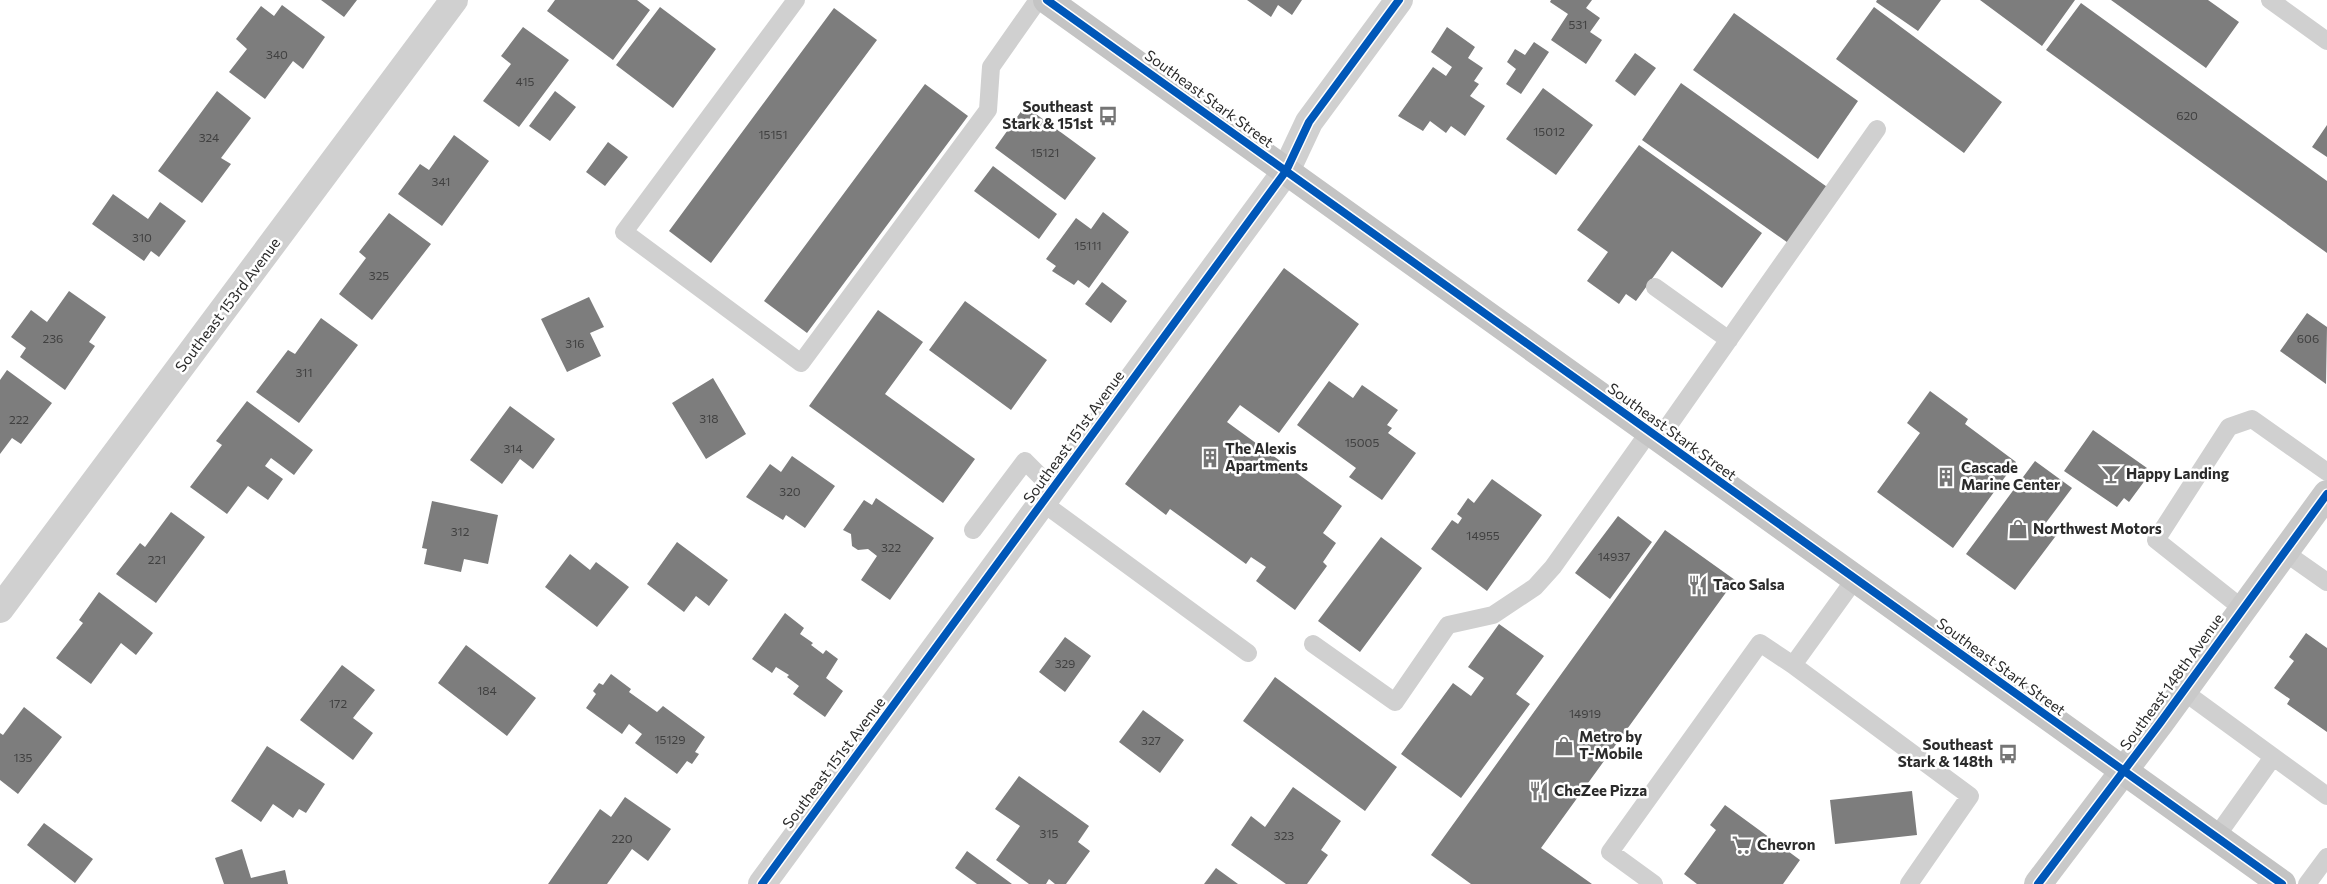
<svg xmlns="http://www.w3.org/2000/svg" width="2327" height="884" viewBox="0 0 2327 884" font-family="Commissioner,sans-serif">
<rect width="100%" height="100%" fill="#fff"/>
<path fill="#7d7d7d" d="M321,0h36l-13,17z
M555,0h82l13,10 -37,50 -66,-49z
M1247,0h55l-10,15 -14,-10 -7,12z
M1551,0h41l-6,8 14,10 -10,14 12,8 -16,24 -35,-24 17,-26 -18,-12z
M1877,0h64l-23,31 -42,-29z
M1980,0h95l-33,46z
M2111,0h97l31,22 -33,46z
M2081,3l246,178v72l-281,-203z
M282,5l43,32 -22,32 -10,-8 -28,38 -36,-27 18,-23 -11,-10 25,-33 13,10z
M660,7l56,42 -43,59 -57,-43z
M1874,7l128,95 -38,51 -128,-94z
M834,8l43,32 -166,223 -42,-32z
M1734,13l124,88 -40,58 -125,-89z
M523,27l46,33 -50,67 -36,-26 28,-37 -10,-8z
M1447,27l28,20 -7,11 15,10 -9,13 5,3 -9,12 15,10 -20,30 -14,-10 -5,7 -16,-12 -7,10 -25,-15 35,-49 13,9 6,-9 -21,-15z
M1534,42l15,10 -28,42 -15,-10 10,-15 -9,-7 8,-13 10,6z
M1635,53l21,15 -21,28 -20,-15z
M1681,83l149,106 -39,56 -149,-105z
M925,84l43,32 -161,217 -43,-32z
M1543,88l50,37 -37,50 -50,-36z
M217,91l34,27 -30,40 10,6 -29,39 -44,-32z
M555,91l21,16 -26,34 -21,-15z
M1025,106l71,52 -31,42 -70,-52z
M2327,125v32l-15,-10z
M454,135l35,26 -47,65 -44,-32 22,-30 9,6z
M608,142l20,15 -23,29 -19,-14z
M1639,145l123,88 -40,55 -50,-37 -36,50 -10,-7 -7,10 -32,-23 21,-29 -31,-22z
M993,166l64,48 -18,25 -65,-48z
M113,194l35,25 12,-17 26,19 -27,36 -8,-6 -7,10 -52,-37z
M1103,212l26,20 -40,56 -11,-8 -4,5 -22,-14 4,-5 -10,-7 30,-41 15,11z
M389,213l42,31 -59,76 -33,-26 27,-36 -7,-6z
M1284,268l75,56 -80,109 -39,-28 -13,17 115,84 -19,27 13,10 -13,19 4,4 -32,44 -39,-29 10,-14 -15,-10 -5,7 -76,-55 -4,6 -41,-31z
M1102,282l25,19 -16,22 -26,-19z
M69,291l37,26 -17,25 6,4 -30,44 -45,-33 6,-9 -15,-11 20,-27 16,12z
M589,297l15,30 -14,6 11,23 -34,16 -26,-53z
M965,301l82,59 -36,50 -82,-60z
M878,310l45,32 -38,52 90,65 -32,44 -134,-97z
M2307,313l20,14 -1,57 -46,-33z
M321,318l37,27 -59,78 -43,-31 32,-42 7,4z
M7,370l45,33 -31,41 -9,-6 -12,16v-74z
M713,378l33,56 -40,25 -34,-56z
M1329,381l24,17 9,-13 36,25 -11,15 5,3 -4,5 28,20 -34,47 -33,-23 7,-9 -59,-43z
M1930,391l38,28 -3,5 51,38 -63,86 -76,-56 43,-59 -13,-10z
M247,401l66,49 -19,25 -23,-17 -6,8 18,13 -15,21 -20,-14 -21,28 -37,-27 32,-42 -6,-4z
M510,406l45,33 -22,30 -13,-10 -18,25 -32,-24z
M2093,430l54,38 -6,8 5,3 -17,23 -5,-4 -7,9 -53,-36z
M792,456l43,30 -30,42 -19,-13 -3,5 -37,-23 24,-33 11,8z
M2035,461l37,27 -27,36 13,9 -43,57 -49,-36z
M1492,479l50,36 -55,76 -56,-42 21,-29 6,4 4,-6 -5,-4 11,-16 6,5z
M876,498l58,40 -44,62 -29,-20 16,-24 -9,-7 -10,1 -6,-4 -1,-12 -8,-4 21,-30 8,5z
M432,501l66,14 -10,49 -24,-5 -3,13 -37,-8 3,-15 -5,-1z
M171,512l34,25 -49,66 -40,-29 24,-31 5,4z
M1618,516l34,26 -42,57 -35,-26z
M1665,530l70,50 -194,268 51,36h-121l-40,-29z
M1381,537l41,31 -62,84 -42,-31z
M677,542l51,38 -19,26 -13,-10 -12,16 -37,-28z
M570,554l20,16 6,-8 33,25 -32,40 -52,-40z
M99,592l54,41 -17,22 -15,-12 -30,41 -35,-26 27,-35 -4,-3z
M785,613l19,15 -4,6 13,9 -2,2 12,9 3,-4 12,9 -12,19 17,13 -18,26 -32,-23 6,-8 -12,-9 2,-2 -13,-8 -4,6 -20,-14z
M1499,624l45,32 -28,38 14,10 -69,94 -60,-44 52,-71 18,13 13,-18 -16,-11z
M2306,633l21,15v84l-40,-28 3,-5 -16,-11 20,-27 -5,-4z
M1065,637l26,19 -26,36 -26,-20z
M466,645l70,53 -29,38 -69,-53z
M342,665l33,25 -22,28 20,15 -20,27 -53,-40z
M611,674l20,15 -2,3 28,20 6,-6 42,31 -10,15 4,2 -7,10 -5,-3 -10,13 -42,-31 7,-9 -13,-10 -7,10 -36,-26 10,-14 -3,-3 6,-8 4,2z
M1275,677l122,90 -32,44 -122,-90z
M24,707l38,30 -44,57 -18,-14v-47l3,2z
M1143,710l41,30 -24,33 -41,-31z
M267,746l58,38 -19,29 -7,-4 -6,9 -20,-14 -12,18 -30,-21z
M1019,776l70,50 -11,16 12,9 -24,33h-11l-6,-5 -3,5h-17l-33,-24 24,-34 -25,-17z
M1293,787l48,34 -20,29 7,5 -21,29h-21l-55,-39 20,-29 14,11z
M1912,791l5,44 -82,9 -5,-44z
M625,797l46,32 -23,32 -16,-12 -25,35h-59l52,-75 11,8z
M1725,805l75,55 -17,24h-86l-13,-10 32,-44 -6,-5z
M44,823l49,36 -18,24 -48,-38z
M242,849l9,29 34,-8 3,14h-64l-9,-26z
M967,851l45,33h-35l-22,-16z
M1216,868l22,16h-34z"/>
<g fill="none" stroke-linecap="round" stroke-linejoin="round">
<path stroke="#d0d0d0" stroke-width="18" d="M796,0l-172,232 177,131 187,-253 3,-43 47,-67
M2270,0l57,41
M1655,287l74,53
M1659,439l218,-310
M1043,503l205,150
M973,530l52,-69 28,28
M2284,552l43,30
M2243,609l-87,-69 73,-113 23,-8 75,53
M1313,644l82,58 53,-77 45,-10 42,-28 18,-20 96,-135
M1793,665l62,-86
M2183,691l144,105
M2216,837l57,-80
M1654,884l-44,-32 150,-209 33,22 177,131 -61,88
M2307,884l20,-27"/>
<path stroke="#d0d0d0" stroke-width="28" d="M0,609l454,-609
M762,884l524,-713 23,-49 90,-122"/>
<path stroke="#c9c9c9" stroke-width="28" d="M2038,884l122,-161 167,-229"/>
<path stroke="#c4c4c4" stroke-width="28" d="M1047,0l1235,884"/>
<defs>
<path id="cycleway" d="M1047,0l1235,884
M762,884l524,-713 23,-49 90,-122
M2038,884l122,-161 167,-229"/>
</defs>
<use href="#cycleway" stroke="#fff" stroke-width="11"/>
<use href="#cycleway" stroke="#0057b8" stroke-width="8"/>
</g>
<defs>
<symbol id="bus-bare" viewBox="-9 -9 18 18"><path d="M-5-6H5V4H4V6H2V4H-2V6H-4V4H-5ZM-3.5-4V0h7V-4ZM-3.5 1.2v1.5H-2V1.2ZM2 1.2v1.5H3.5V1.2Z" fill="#757575" stroke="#fff" stroke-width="2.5" paint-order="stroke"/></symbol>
<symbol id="building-bare" viewBox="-9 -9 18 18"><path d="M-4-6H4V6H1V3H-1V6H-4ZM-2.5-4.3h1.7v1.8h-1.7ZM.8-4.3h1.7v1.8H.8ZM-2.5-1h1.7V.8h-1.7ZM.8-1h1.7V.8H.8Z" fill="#757575" stroke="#fff" stroke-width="2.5" paint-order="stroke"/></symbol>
<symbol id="bar-bare" viewBox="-9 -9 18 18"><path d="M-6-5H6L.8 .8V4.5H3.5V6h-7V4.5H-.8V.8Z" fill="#757575" stroke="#fff" stroke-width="2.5" paint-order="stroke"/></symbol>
<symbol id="shop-bare" viewBox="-9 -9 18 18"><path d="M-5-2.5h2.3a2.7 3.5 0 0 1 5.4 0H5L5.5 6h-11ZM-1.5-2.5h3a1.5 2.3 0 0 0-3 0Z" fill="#757575" stroke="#fff" stroke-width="2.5" paint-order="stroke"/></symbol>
<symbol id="restaurant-bare" viewBox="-9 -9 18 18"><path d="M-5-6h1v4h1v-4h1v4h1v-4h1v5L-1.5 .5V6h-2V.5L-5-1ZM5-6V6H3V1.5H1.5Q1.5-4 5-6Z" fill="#757575" stroke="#fff" stroke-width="2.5" paint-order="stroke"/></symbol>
<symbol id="supermarket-bare" viewBox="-9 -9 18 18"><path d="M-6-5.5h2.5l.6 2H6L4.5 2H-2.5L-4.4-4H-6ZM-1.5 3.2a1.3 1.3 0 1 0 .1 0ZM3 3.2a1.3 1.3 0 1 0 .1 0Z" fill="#757575" stroke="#fff" stroke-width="2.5" paint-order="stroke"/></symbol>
</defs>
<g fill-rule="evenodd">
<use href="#bus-bare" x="1094" y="102" width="28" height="28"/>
<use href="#building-bare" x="1196" y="444" width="28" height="28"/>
<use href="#bar-bare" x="2097" y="460" width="28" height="28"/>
<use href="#building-bare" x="1932" y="463" width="28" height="28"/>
<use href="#shop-bare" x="2004" y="515" width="28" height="28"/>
<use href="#restaurant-bare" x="1684" y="571" width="28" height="28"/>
<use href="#shop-bare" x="1550" y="732" width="28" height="28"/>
<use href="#bus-bare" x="1994" y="740" width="28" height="28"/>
<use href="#restaurant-bare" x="1525" y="777" width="28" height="28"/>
<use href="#supermarket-bare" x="1728" y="831" width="28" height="28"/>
</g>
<g text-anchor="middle" stroke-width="5" stroke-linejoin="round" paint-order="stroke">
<g font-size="12" fill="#404040">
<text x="1578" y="29">531</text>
<text x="277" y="59">340</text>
<text x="525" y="86">415</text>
<text x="2187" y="120">620</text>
<text x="1549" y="136">15012</text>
<text x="773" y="139">15151</text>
<text x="209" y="142">324</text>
<text x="1045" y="157">15121</text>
<text x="441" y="186">341</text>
<text x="142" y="242">310</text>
<text x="1088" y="250">15111</text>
<text x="379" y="280">325</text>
<text x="53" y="343">236</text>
<text x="2308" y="343">606</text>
<text x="575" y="348">316</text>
<text x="304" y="377">311</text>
<text x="709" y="423">318</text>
<text x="19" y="424">222</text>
<text x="1362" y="447">15005</text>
<text x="513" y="453">314</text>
<text x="790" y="496">320</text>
<text x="460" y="536">312</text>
<text x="1483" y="540">14955</text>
<text x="891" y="552">322</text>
<text x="1614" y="561">14937</text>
<text x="157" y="564">221</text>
<text x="1065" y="668">329</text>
<text x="487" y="695">184</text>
<text x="338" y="708">172</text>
<text x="1585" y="718">14919</text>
<text x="670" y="744">15129</text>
<text x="1151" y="745">327</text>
<text x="23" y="762">135</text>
<text x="1049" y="838">315</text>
<text x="1284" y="840">323</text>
<text x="622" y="843">220</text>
</g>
<g font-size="15" fill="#2b2b2b" stroke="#fff">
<text transform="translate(1209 99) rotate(36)" y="5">Southeast Stark Street</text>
<text transform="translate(228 305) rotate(-53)" y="5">Southeast 153rd Avenue</text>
<text transform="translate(1672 432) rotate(36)" y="5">Southeast Stark Street</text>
<text transform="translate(1074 437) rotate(-54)" y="5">Southeast 151st Avenue</text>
<text transform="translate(2001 667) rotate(36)" y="5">Southeast Stark Street</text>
<text transform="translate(2172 682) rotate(-54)" y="5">Southeast 148th Avenue</text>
<text transform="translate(834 763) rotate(-53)" y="5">Southeast 151st Avenue</text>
</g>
<g font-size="15" font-weight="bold" fill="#2b2b2b" stroke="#fff" text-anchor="start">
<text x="1093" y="112" text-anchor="end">Southeast<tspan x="1093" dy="17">Stark &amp; 151st</tspan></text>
<text x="1225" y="454">The Alexis<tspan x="1225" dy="17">Apartments</tspan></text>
<text x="1961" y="473">Cascade<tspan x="1961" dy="17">Marine Center</tspan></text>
<text x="2126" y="479">Happy Landing</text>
<text x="2033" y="534">Northwest Motors</text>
<text x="1713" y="590">Taco Salsa</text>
<text x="1579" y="742">Metro by<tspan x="1579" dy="17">T-Mobile</tspan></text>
<text x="1993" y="750" text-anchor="end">Southeast<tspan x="1993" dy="17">Stark &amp; 148th</tspan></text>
<text x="1554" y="796">CheZee Pizza</text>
<text x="1757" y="850">Chevron</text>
</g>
</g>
</svg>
